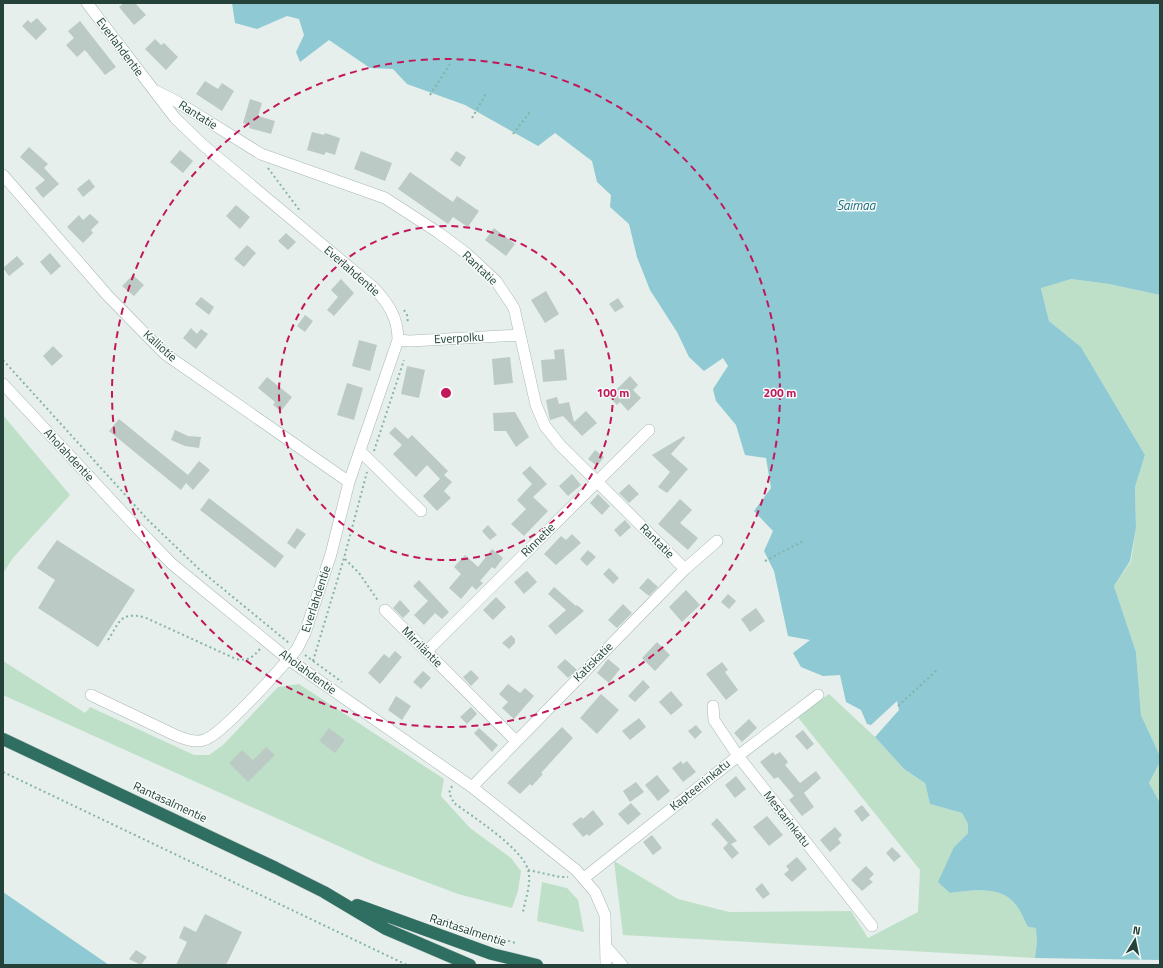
<svg xmlns="http://www.w3.org/2000/svg" width="1163" height="968" viewBox="0 0 1163 968" font-family="'Titillium Web',sans-serif">
<rect width="100%" height="100%" fill="#e6efeb"/>
<path fill="#bfe0c8" d="M1071,279l38,5 51,11v461l-19,-41 -5,-63 -22,-66 17,-25 5,-33 -1,-41 10,-32 -64,-108 -32,-26 -8,-34z
M3,415l67,80 -57,63 -10,15z
M3,661l82,52 5,-6 104,48h15l14,-10 55,-58 21,-3 145,95 -3,17 29,32 41,30 10,13 -3,20 -6,17 -54,-14 -82,-31 -373,-168z
M829,694l46,43 29,32 21,14 5,21 32,9 6,11v9l-14,14 -4,46c21,-3 52,-8 66,12 5,6 8,15 12,22l9,1v13l-2,17 -412,-23 -9,-74 64,38 51,13 122,-1 17,27 50,-26 2,-42 -123,-154z
M1160,762v41l-11,-20z
M542,882l25,6 11,12 6,32 -47,-11z"/>
<path fill="#8ec9d4" d="M232,3h928v292l-51,-11 -38,-5 -30,9 8,33 32,26 64,108 -10,32 1,41 -6,33 -16,25 22,66 5,63 19,41v6l-11,21 11,20v157l-125,-2 2,-17 -1,-13 -8,-1c-4,-7 -7,-16 -12,-22 -14,-20 -45,-15 -66,-12l-12,-11 16,-35 14,-14v-9l-6,-11 -32,-9 -5,-21 -21,-14 -29,-32 24,-27 -2,-9 -26,24 -4,-1 -6,-14 -15,-8 -6,-27 -17,1 -22,-9 -8,-14 17,-13 -22,-4 -14,-65 -10,-20 9,-20 -19,-20 17,-23 -5,-30 -21,-3 -9,-30 -20,-24 -3,-12 15,-23 -5,-8 -19,13 -15,-14 -12,-25 -27,-42 -13,-33 -8,-33 -19,-17 1,-12 -14,-13 -5,-21 -37,-28 -17,13 -73,-41 -58,-21 -14,-15 -23,-1 -41,-28 -29,22 -4,-10 8,-17 -5,-16 -12,-3 -30,13 -22,-6z
M3,892l106,73h-106z"/>
<path fill="#bbcac4" d="M124,3h11l11,12 -12,10 -15,-18z
M37,18l10,11 -11,11 -14,-14 6,-6 3,3z
M80,21l36,46 -11,8 -20,-25 -8,7 -11,-12 8,-7 -6,-7z
M155,39l6,6 3,-2 14,14 -12,13 -21,-21z
M205,81l13,8 4,-6 12,8 -12,20 -26,-17z
M250,99l12,4 -4,13 17,5 -4,13 -22,-6 1,-3 -7,-2z
M312,132l12,3 1,-2 15,5 -5,17 -9,-3 -2,3 -17,-5z
M29,147l19,17 -4,4 15,16 -16,14 -8,-10 10,-8 -25,-23z
M180,150l13,11 -10,12 -13,-11z
M361,151l31,12 -7,18 -31,-12z
M456,151l10,6 -6,10 -10,-7z
M410,172l43,30 4,-6 22,15 -11,16 -15,-10 -5,7 -50,-35z
M89,179l6,8 -12,10 -6,-8z
M236,205l14,12 -10,12 -14,-13z
M90,214l9,8 -8,8 2,3 -10,10 -16,-16 12,-12 4,5z
M494,228l21,16 -9,12 -21,-16z
M286,233l10,9 -8,8 -10,-9z
M247,245l9,8 -12,14 -10,-8z
M50,253l11,13 -10,9 -11,-13z
M17,256l7,8 -15,12 -6,-8z
M133,275l11,10 -10,11 -12,-10z
M341,279l13,14 -20,23 -7,-6 11,-13 -7,-7z
M546,291l13,23 -14,9 -14,-23z
M201,297l13,10 -5,8 -14,-11z
M618,298l6,9 -9,5 -6,-8z
M305,315l8,6 -8,11 -8,-6z
M191,328l6,6 4,-5 7,5 -12,15 -13,-11z
M359,340l18,5 -7,26 -18,-5z
M53,346l10,10 -11,10 -9,-10z
M564,349l3,31 -24,2 -2,-22 14,-1 -1,-9z
M510,357l3,26 -19,2 -2,-26z
M407,366l18,4 -6,28 -18,-4z
M630,376l8,9 -5,5 8,8 -13,13 -8,-9 -3,3 -8,-8z
M267,377l25,20 -11,14 -8,-6 2,-3 -17,-14z
M347,383l16,5 -9,32 -17,-5z
M557,397l2,7 10,-2 5,20 12,-11 11,12 -15,13 -19,-20 -13,4 -4,-20z
M515,412l14,25 -13,10 -10,-16h-12l-1,-18z
M119,419l69,56 11,-14 11,9 -17,20 -7,-7 -5,7 -72,-59z
M395,427l13,12 4,-4 36,36 -6,6 2,-2 8,7 -8,9 7,7 -14,13 -14,-15 17,-17 -13,-14 -11,12 -23,-23 9,-9 -13,-12z
M175,430l13,6 13,1 -2,11 -14,-2 -14,-6z
M684,436l1,2 -14,16 17,15 -21,24 -9,-6 12,-15 -18,-17z
M595,450l9,7 -7,9 -9,-7z
M530,466l17,18 -14,13 15,14 -24,25 -13,-12 15,-15 -9,-9 15,-16 -10,-11z
M572,474l9,11 -13,11 -9,-10z
M629,484l10,10 -10,9 -10,-10z
M598,494l12,12 -8,9 -12,-12z
M209,498l75,58 -9,12 -75,-58z
M680,499l12,11 -12,13 18,15 -10,12 -30,-26z
M625,520l6,7 -11,10 -6,-7z
M488,525l9,10 -7,5 -8,-9z
M297,528l9,6 -11,15 -8,-6z
M572,534l9,9 -25,22 -12,-11 17,-18 5,4z
M57,540l78,50 -37,57 -60,-39 17,-28 -18,-12z
M492,549l11,9 -8,11 -3,-2 -12,14 3,2 -7,7 -4,-4 -11,13 -12,-11 12,-14 -7,-7 11,-12 13,12z
M588,550l8,7 -9,9 -7,-7z
M609,568l10,10 -6,6 -10,-10z
M527,571l10,11 -13,12 -10,-12z
M648,578l10,9 -9,9 -10,-8z
M419,580l30,32 -7,7 -7,-6 -11,12 -10,-10 14,-14 -15,-15z
M554,587l22,19 1,-1 7,6 -28,24 -8,-9 18,-16 -18,-16z
M686,590l14,15 -18,17 -13,-15z
M728,594l8,7 -7,8 -8,-7z
M496,597l10,10 -13,13 -10,-10z
M400,600l10,11 -7,7 -10,-10z
M623,604l9,9 -15,15 -9,-8z
M756,608l9,13 -15,11 -9,-13z
M511,635l4,4v4l-6,6 -7,-6z
M657,642l13,13 -15,16 -13,-13z
M395,651l7,6 -22,27 -12,-11 16,-19 5,4z
M565,659l12,11 -9,8 -11,-11z
M608,659l12,10 -11,14 -12,-10z
M722,662l6,8 -3,2 13,18 -12,10 -20,-26z
M471,670l8,8 -8,8 -8,-9z
M423,671l8,7 -10,11 -8,-7z
M643,680l7,7 -15,15 -7,-6z
M508,684l12,9 5,-5 9,8 -20,23 -12,-11 6,-6 -9,-8z
M671,691l12,14 -12,10 -12,-13z
M601,694l18,16 -22,24 -17,-16z
M396,696l15,10 -9,14 -14,-10z
M471,707l6,7 -10,10 -7,-7z
M639,718l7,9 -16,13 -8,-9z
M749,719l8,9 -15,14 -8,-9z
M696,725l6,7 -7,7 -7,-8z
M562,727l11,11 -32,35 2,1 -11,12 -2,-2 -10,10 -13,-11z
M329,728l16,12 -10,13 -16,-12z
M479,728l19,17 -6,7 -18,-19z
M803,730l11,14 -7,6 -12,-14z
M266,747l9,8 -27,27 -19,-19 13,-13 11,10z
M773,752l2,3 5,-3 8,10 -3,3 15,18 16,-12 5,7 -17,15 10,14 -12,9 -13,-16 5,-4 -16,-19 -4,2 -14,-17z
M681,761l2,3 4,-3 9,11 -13,10 -11,-14z
M657,775l13,16 -12,10 -13,-16z
M736,776l10,13 -11,9 -10,-13z
M636,782l8,10 -14,10 -7,-11z
M631,803l10,11 -13,11 -10,-11z
M862,805l8,10 -8,7 -8,-11z
M593,810l11,14 -15,12 -2,-2 -4,3 -11,-13 9,-7 2,2z
M767,816l16,19 -14,11 -16,-19z
M717,818l20,23 -6,3 8,9 -7,6 -9,-11 5,-5 -17,-19z
M835,827l7,8 -4,4 3,4 -11,9 -10,-12z
M652,835l10,13 -9,7 -10,-13z
M892,847l9,9 -7,6 -8,-9z
M797,857l10,12 -15,13 -8,-8 5,-4 -3,-4z
M866,866l8,8 -5,5 4,3 -11,9 -11,-11z
M762,883l8,11 -7,5 -8,-10z
M205,914l37,18 -16,33h-50l11,-23 -8,-4 5,-12 12,6z
M136,950l11,7 -6,8 -12,-6z"/>
<g fill="none" stroke-linecap="round" stroke-linejoin="round">
<defs>
<path id="minor" d="M87,3l88,115 28,27 170,142c15,16 25,30 25,53l-49,142 -18,72 -26,79 -8,16c-15,18 -75,86 -93,91 -10,3 -19,-1 -27,-4l-86,-41
M156,91l18,9 87,54 124,44 54,35 28,21 29,27 18,27 22,97 9,21 15,19 125,124
M3,175l105,121 57,58 184,128
M398,340l12,1 110,-6
M3,384l135,145 34,35 116,95 184,128 104,83 19,22 10,23 1,50
M360,451l61,60
M385,610l131,131
M427,651l222,-221
M713,706l1,14 24,36 134,170
M472,787l213,-218 32,-28
M584,878l154,-122 80,-61
M607,948l15,17"/>
<path id="highway" d="M3,739l273,129 48,24 62,37 84,36
M357,905l135,49 45,11"/>
</defs>
<use href="#minor" stroke="#a8b8b2" stroke-width="12"/>
<use href="#highway" stroke="#c2cac8" stroke-width="13"/>
<path stroke="#86b3a5" stroke-width="2" stroke-dasharray="2 3" stroke-linecap="butt" d="M430,95l20,-31
M472,118l15,-26
M513,134l17,-22
M268,168l32,43
M404,310l3,5 1,8
M3,360l145,160 52,50 89,73
M374,451l30,-91
M345,559l14,14 20,29
M765,561l40,-21
M108,640c12,-18 11,-28 36,-23l92,42c12,2 16,-1 24,-10
M305,655l37,27
M313,661l31,-103 23,-86
M898,706l39,-36
M3,772l404,193
M452,786l-3,7 5,10c18,13 69,46 74,67 4,12 -3,30 -5,42
M528,870l32,7h8
M437,921l7,-2 71,24"/>
<use href="#minor" stroke="#fff" stroke-width="11"/>
<use href="#highway" stroke="#2f6f62" stroke-width="12"/>
</g>
<g fill="none" stroke="#c2185b" stroke-width="2" stroke-dasharray="7 5">
<circle cx="446" cy="393" r="167"/>
<circle cx="446" cy="393" r="334"/>
</g>
<g text-anchor="middle" stroke-width="3" stroke-linejoin="round" paint-order="stroke">
<g font-size="12" fill="#24423a" stroke="#f7fbf9">
<text transform="translate(120 47) rotate(53)" y="4">Everlahdentie</text>
<text transform="translate(198 115) rotate(32)" y="4">Rantatie</text>
<text transform="translate(480 268) rotate(43)" y="4">Rantatie</text>
<text transform="translate(352 271) rotate(41)" y="4">Everlahdentie</text>
<text transform="translate(459 338) rotate(-3)" y="4">Everpolku</text>
<text transform="translate(160 346) rotate(42)" y="4">Kalliotie</text>
<text transform="translate(69 455) rotate(47)" y="4">Aholahdentie</text>
<text transform="translate(538 540) rotate(-45)" y="4">Rinnetie</text>
<text transform="translate(657 541) rotate(45)" y="4">Rantatie</text>
<text transform="translate(316 599) rotate(-72)" y="4">Everlahdentie</text>
<text transform="translate(422 647) rotate(45)" y="4">Mirriläntie</text>
<text transform="translate(593 662) rotate(-45)" y="4">Katiskatie</text>
<text transform="translate(308 672) rotate(36)" y="4">Aholahdentie</text>
<text transform="translate(700 785) rotate(-39)" y="4">Kapteeninkatu</text>
<text transform="translate(170 802) rotate(25)" y="4">Rantasalmentie</text>
<text transform="translate(787 819) rotate(52)" y="4">Mestarinkatu</text>
<text transform="translate(468 930) rotate(18)" y="4">Rantasalmentie</text>
</g>
<g font-size="13" font-style="italic" fill="#1c6f80" stroke="#f7fbf9">
<text x="856" y="210">Saimaa</text>
</g>
</g>
<circle cx="446" cy="393" r="6" fill="#c2185b" stroke="#f7fbf9" stroke-width="2"/>
<g font-size="12" text-anchor="middle" font-weight="bold" fill="#c2185b" stroke="#f7fbf9" stroke-width="3" stroke-linejoin="round" paint-order="stroke">
<text x="613" y="397">100 m</text>
<text x="780" y="397">200 m</text>
</g>
<rect width="1163" height="968" fill="none" stroke="#24423a" stroke-width="8"/>
<g transform="translate(1135 940) rotate(10)" stroke="#f7fbf9" stroke-width="3" paint-order="stroke">
<path d="M0-3L7 15L0 10L-7 15Z" fill="#24423a"/>
<text y="-6" font-size="11" font-weight="bold" text-anchor="middle" fill="#24423a">N</text>
</g>
</svg>
